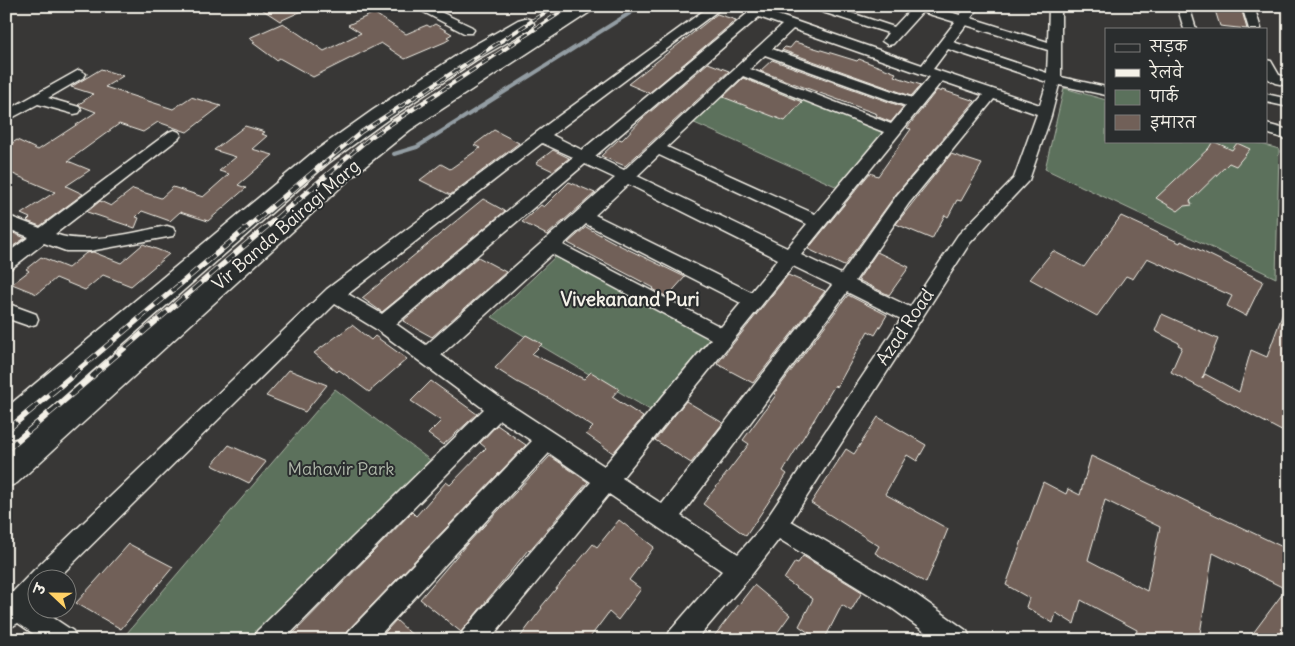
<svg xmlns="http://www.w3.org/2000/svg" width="1295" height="646" viewBox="0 0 1295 646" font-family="Delius,'Playpen Sans Deva',sans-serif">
<rect width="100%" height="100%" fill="#383736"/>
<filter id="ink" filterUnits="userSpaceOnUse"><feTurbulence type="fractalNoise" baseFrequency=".02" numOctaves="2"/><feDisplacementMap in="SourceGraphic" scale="10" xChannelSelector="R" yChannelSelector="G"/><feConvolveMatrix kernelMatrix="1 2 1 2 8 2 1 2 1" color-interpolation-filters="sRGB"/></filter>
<g filter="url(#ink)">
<path fill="#5b715c" stroke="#a8b1a2" d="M741,73l147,57 -46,59 -152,-68z
M1064,88l42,12v41h145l28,8 -3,129 -231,-109z
M559,253l155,80 -64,77 -158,-93z
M335,389l95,71 -175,180h-134z"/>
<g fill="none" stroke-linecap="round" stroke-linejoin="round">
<path stroke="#939da3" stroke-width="4" d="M394,154l23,-7 224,-141"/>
</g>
<path fill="#716058" stroke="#f4f1e8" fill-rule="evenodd" d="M257,6h56l-33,15z
M1214,7l28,4 5,18 -27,-3z
M374,13l32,21 16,-7 5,-2 3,2 5,-3 17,10 -5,3 3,2 -5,3 -40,17 -24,-16 -68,34 -34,-19 -3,2 -23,-17 2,-1 -6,-4 34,-15 41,28 37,-18 -13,-8z
M717,14l19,6 -87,73 -21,-9z
M795,42l62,19 2,-2 37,14 -2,3 27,9 -10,11 -129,-46 3,-3 5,1z
M772,60l131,47 -12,15 -15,-6 1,-2 -117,-43z
M708,63l21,8 -104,95 -24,-10 18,-17 3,1 21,-22z
M101,69l22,7 -18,11 68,22 18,-12 30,9 -34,26 -29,-10 -15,10 -24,-8 -51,37 22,9 -24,16 17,8 -43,32 -13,-5 3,-3 -9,-4 34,-22 -49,-21v-24l11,-7 21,10 58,-38 -18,-7 15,-11 -22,-7z
M743,78l59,24 -17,19 -62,-24z
M937,90l4,2 1,-2 33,11 -79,93 -52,72 -36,-17 62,-76 8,3 33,-47 -4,-1z
M245,126l20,6 -3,2 5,2 -15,13 21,6 -35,30 8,3 -38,33 -28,-9 -10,9 -28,-10 -6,6 3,1 -4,10 -48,-16 13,-11 11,5 22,-17 28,9 12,-11 30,10 26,-23 -10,-3 17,-14 -22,-7z
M494,130l25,13 -69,52 -30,-15 21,-16 9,5 30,-21 -6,-3z
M1213,141l19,9 5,-7 13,6 -14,17 -7,-3 -39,38 2,4 -8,1 -6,5 -22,-13 53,-50z
M553,150l16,8 -16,13 -17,-8z
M951,154l31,10 -21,37 -4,-1 -9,17 -3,-2 -13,24 -36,-15z
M569,182l26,11 -48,42 -25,-13 19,-17 3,2z
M483,199l22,12 -123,101 -20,-14z
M1121,216l59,27 1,-2 82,40 -17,35 -19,-10 5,-10 -85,-38 -14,21 -7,-3 -29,40 -67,-37 23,-28 31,16z
M586,227l33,18 66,32 -18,20 -14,-8 1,-1 -86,-45z
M11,232l14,6 -19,13v-16z
M143,244l26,10 -38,32 -28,-11 -18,15 -29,-12 -19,16 -25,-10 17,-13 -3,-2 15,-12 27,11 18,-15 7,-1 28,11z
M877,252l32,15 -20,28 -31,-15z
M478,257l28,15 -74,65 -29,-16z
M788,275l37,16 -72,92 -36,-19z
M848,295l39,20 -12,20 -7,-4 -31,56 -2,-2 -52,86 4,3 -41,62 -43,-32 46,-60 -6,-4 33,-45 -2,-1z
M1287,302h2v133l-118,-63 11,-25 -4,-2 1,-2 -24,-12 7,-17 56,25 -16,40 3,-5 34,18 12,-42 16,7z
M352,325l19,15 4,-4 32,23 -38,33 -30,-22 -2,2 -23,-19z
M526,335l16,9 -10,10 52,25 7,-7 28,17 -7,8 31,20 -30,36 -27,-19 7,-7 -43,-28 -33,-17 -22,-14z
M289,370l38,15 -22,27 -39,-16z
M431,381l46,33 -34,31 -15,-11 13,-13 -30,-20z
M686,401l37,22 -32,40 -36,-23z
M878,417l48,28 -9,16 -10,-6 -22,39 63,35 -22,54 -51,-30 4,-7 -68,-43 35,-54 8,5z
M497,425l29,20 -178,185 -5,10h-56l125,-128 4,4 30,-34 4,3 36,-37 -6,-5z
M229,445l37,17 -17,21 -37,-18z
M550,456l38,26 -59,69 -1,-1 -67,82 -41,-33 46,-54z
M1091,456l198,94v90h-41l38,-51 -73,-36 -14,87h-64l2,-10 -56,-30 -7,24 -18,-11 -3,10 -27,-16 3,-9 -23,-13 37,-103 23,12 2,-5 12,6zM1105,500l55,27 -13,64 -59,-31z
M619,520l35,27 -25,33 12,9 -23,31 -9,-8 -21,28h-70l24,-32 -1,-1 52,-63 4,3z
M129,544l44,23 -52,62 -45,-26z
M803,556l59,36 -11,19 -9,-6 -18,35h-5l-20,-14 14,-27 -29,-20 11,-17 3,1z
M754,585l36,30 -18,25h-61z
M396,620l22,20h-40z"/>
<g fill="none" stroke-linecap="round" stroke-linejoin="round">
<defs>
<path id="minor" d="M412,6h16l44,21 2,3 -2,3h-8z
M710,6h14l-172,129 30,15 166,-137 -15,-7h19l170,59 33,-43 -33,-10 -29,32 -5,1 -6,-4 6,-8 -75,-24 -2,-3h19l64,21 18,-19 -1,-2h20l29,9 7,-9h13l-9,12 77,24 1,-36h12v71l45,10v8l-47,-10 -8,31 -22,64 -59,63 -179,278 120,70 56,40 4,9h-35l-43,-31 -114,-70 -30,39 -53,62h-30l4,-9 52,-60 -113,-77 -120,146h-30l4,-9 128,-149 -42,-29 -174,187h-30l4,-9 183,-190 -32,-21 -216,220h-31l4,-9 227,-222 -108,-80 -41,-25 -277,274h-20v24l-4,3 39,26 4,9h-35l-24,-17 -12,7v-31l28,-29 293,-281 229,-171zM759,17l23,8 -158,145 -29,-14zM966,25l82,25 -1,23 -94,-31zM793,29l137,48 -18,21 -140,-49zM948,49l99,33 -7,23 -107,-36zM765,55l141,51 -15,18 -141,-55zM743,76l141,56 -69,82 -148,-67zM942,81l41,14 -86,100 -56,79 -40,-19zM994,99l43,15 -23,64 -56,57 -48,72 -55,-26 54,-78zM542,143l31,14 -191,157 -34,-20zM659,155l148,69 -20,24 -150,-72zM585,164l30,14 -189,167 -30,-21zM628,184l150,75 -27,33 -156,-77zM586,224l155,79 -20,24 -158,-82zM552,254l159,85 -107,127 -98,-64 -65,-47zM793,266l39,19 -170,219 -40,-26zM847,292l54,27 -142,211 -21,24 -57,-38z
M1177,6h12l7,23h-12z
M1242,6h12l7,23h-12z
M1266,60l5,1 8,14 10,3v8l-14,-3 -8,-5z
M79,70l7,4 -2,3 -36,21 31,9 2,3 -2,3 -5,1 -36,-10 -32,17v-10z
M1266,94l23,5v8l-23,-5z
M1266,124l23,6v10l-23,-7z
M174,130l5,2 2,3 -2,3 -124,96c32,12 79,-2 112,-8l6,2 2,4 -2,4 -83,15h-24l-22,-8 -32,25 -6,1v-15l23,-17 -23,-9v-13l34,13 129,-96z
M6,303l30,11 2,5 -2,5 -7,2 -23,-8z"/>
<path id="secondary" d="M574,6h22l-3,4 -183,120 -57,46 -336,307 -11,5v-35l331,-287 57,-46z
M525,18l7,2 2,4 -2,4 -56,32 -89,60 -60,44 -310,273 -11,3v-32l305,-254 62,-44 89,-58 56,-32z"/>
</defs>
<use href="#minor" stroke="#f4f1e8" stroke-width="3"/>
<use href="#secondary" stroke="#f4f1e8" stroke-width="3"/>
<use href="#minor" fill="#2a2d2e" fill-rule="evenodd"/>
<use href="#secondary" fill="#2a2d2e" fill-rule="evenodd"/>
<defs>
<path id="rail-far2" d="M322,165l39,-33 194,-126
M338,165l33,-28 199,-131"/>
<path id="rail-far1" d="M71,376l252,-212
M92,376l248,-212"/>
<path id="rail" d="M6,431l67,-56
M6,450l88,-75"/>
</defs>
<use href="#rail-far2" stroke="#f4f1e8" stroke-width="4"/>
<use href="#rail-far1" stroke="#f4f1e8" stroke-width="5.5"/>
<use href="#rail" stroke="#f4f1e8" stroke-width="6"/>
<use href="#rail-far2" stroke="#2a2d2e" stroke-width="2.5" stroke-dasharray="8" stroke-linecap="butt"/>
<use href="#rail-far1" stroke="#2a2d2e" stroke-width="4" stroke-dasharray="11" stroke-linecap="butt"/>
<use href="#rail" stroke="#2a2d2e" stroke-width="4.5" stroke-dasharray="14" stroke-linecap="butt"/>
</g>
</g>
<g text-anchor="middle" stroke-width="4" stroke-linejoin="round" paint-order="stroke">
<g font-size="18" fill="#f4f1e8" stroke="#2a2d2e">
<text transform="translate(286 225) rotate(-41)" y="6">Vir Banda Bairagi Marg</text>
<text transform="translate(905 327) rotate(-56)" y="6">Azad Road</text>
</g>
<g font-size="18" fill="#afb7a9" stroke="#2a2d2e">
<text x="341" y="475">Mahavir Park</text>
</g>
<g font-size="19" font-weight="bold" fill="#f4f1e8" stroke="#2a2d2e">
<text x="630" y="306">Vivekanand Puri</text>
</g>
</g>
<rect width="1295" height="646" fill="none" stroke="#2a2d2e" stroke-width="25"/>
<rect x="12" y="12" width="1270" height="621" fill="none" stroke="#f4f1e8" stroke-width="2" filter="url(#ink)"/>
<rect x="1105" y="28" width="162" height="115" fill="#2a2d2e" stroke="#7b7b78"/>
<rect x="1115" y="44" width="25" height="8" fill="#2a2d2e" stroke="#7b7b78"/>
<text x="1150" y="52" font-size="15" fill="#f4f1e8">सड़क</text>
<rect x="1115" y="69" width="25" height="8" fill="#f4f1e8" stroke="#7b7b78"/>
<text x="1150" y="78" font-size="15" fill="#f4f1e8">रेलवे</text>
<rect x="1115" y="90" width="25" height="15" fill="#5b715c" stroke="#7b7b78"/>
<text x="1150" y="102" font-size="15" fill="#f4f1e8">पार्क</text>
<rect x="1115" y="115" width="25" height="15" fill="#716058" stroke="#7b7b78"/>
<text x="1150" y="128" font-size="15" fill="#f4f1e8">इमारत</text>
<g transform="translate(52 594) rotate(292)"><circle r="24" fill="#2a2d2e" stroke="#7b7b78"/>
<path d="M0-4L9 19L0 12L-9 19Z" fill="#ffd166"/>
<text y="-8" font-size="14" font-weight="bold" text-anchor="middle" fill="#f4f1e8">उ</text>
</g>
</svg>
